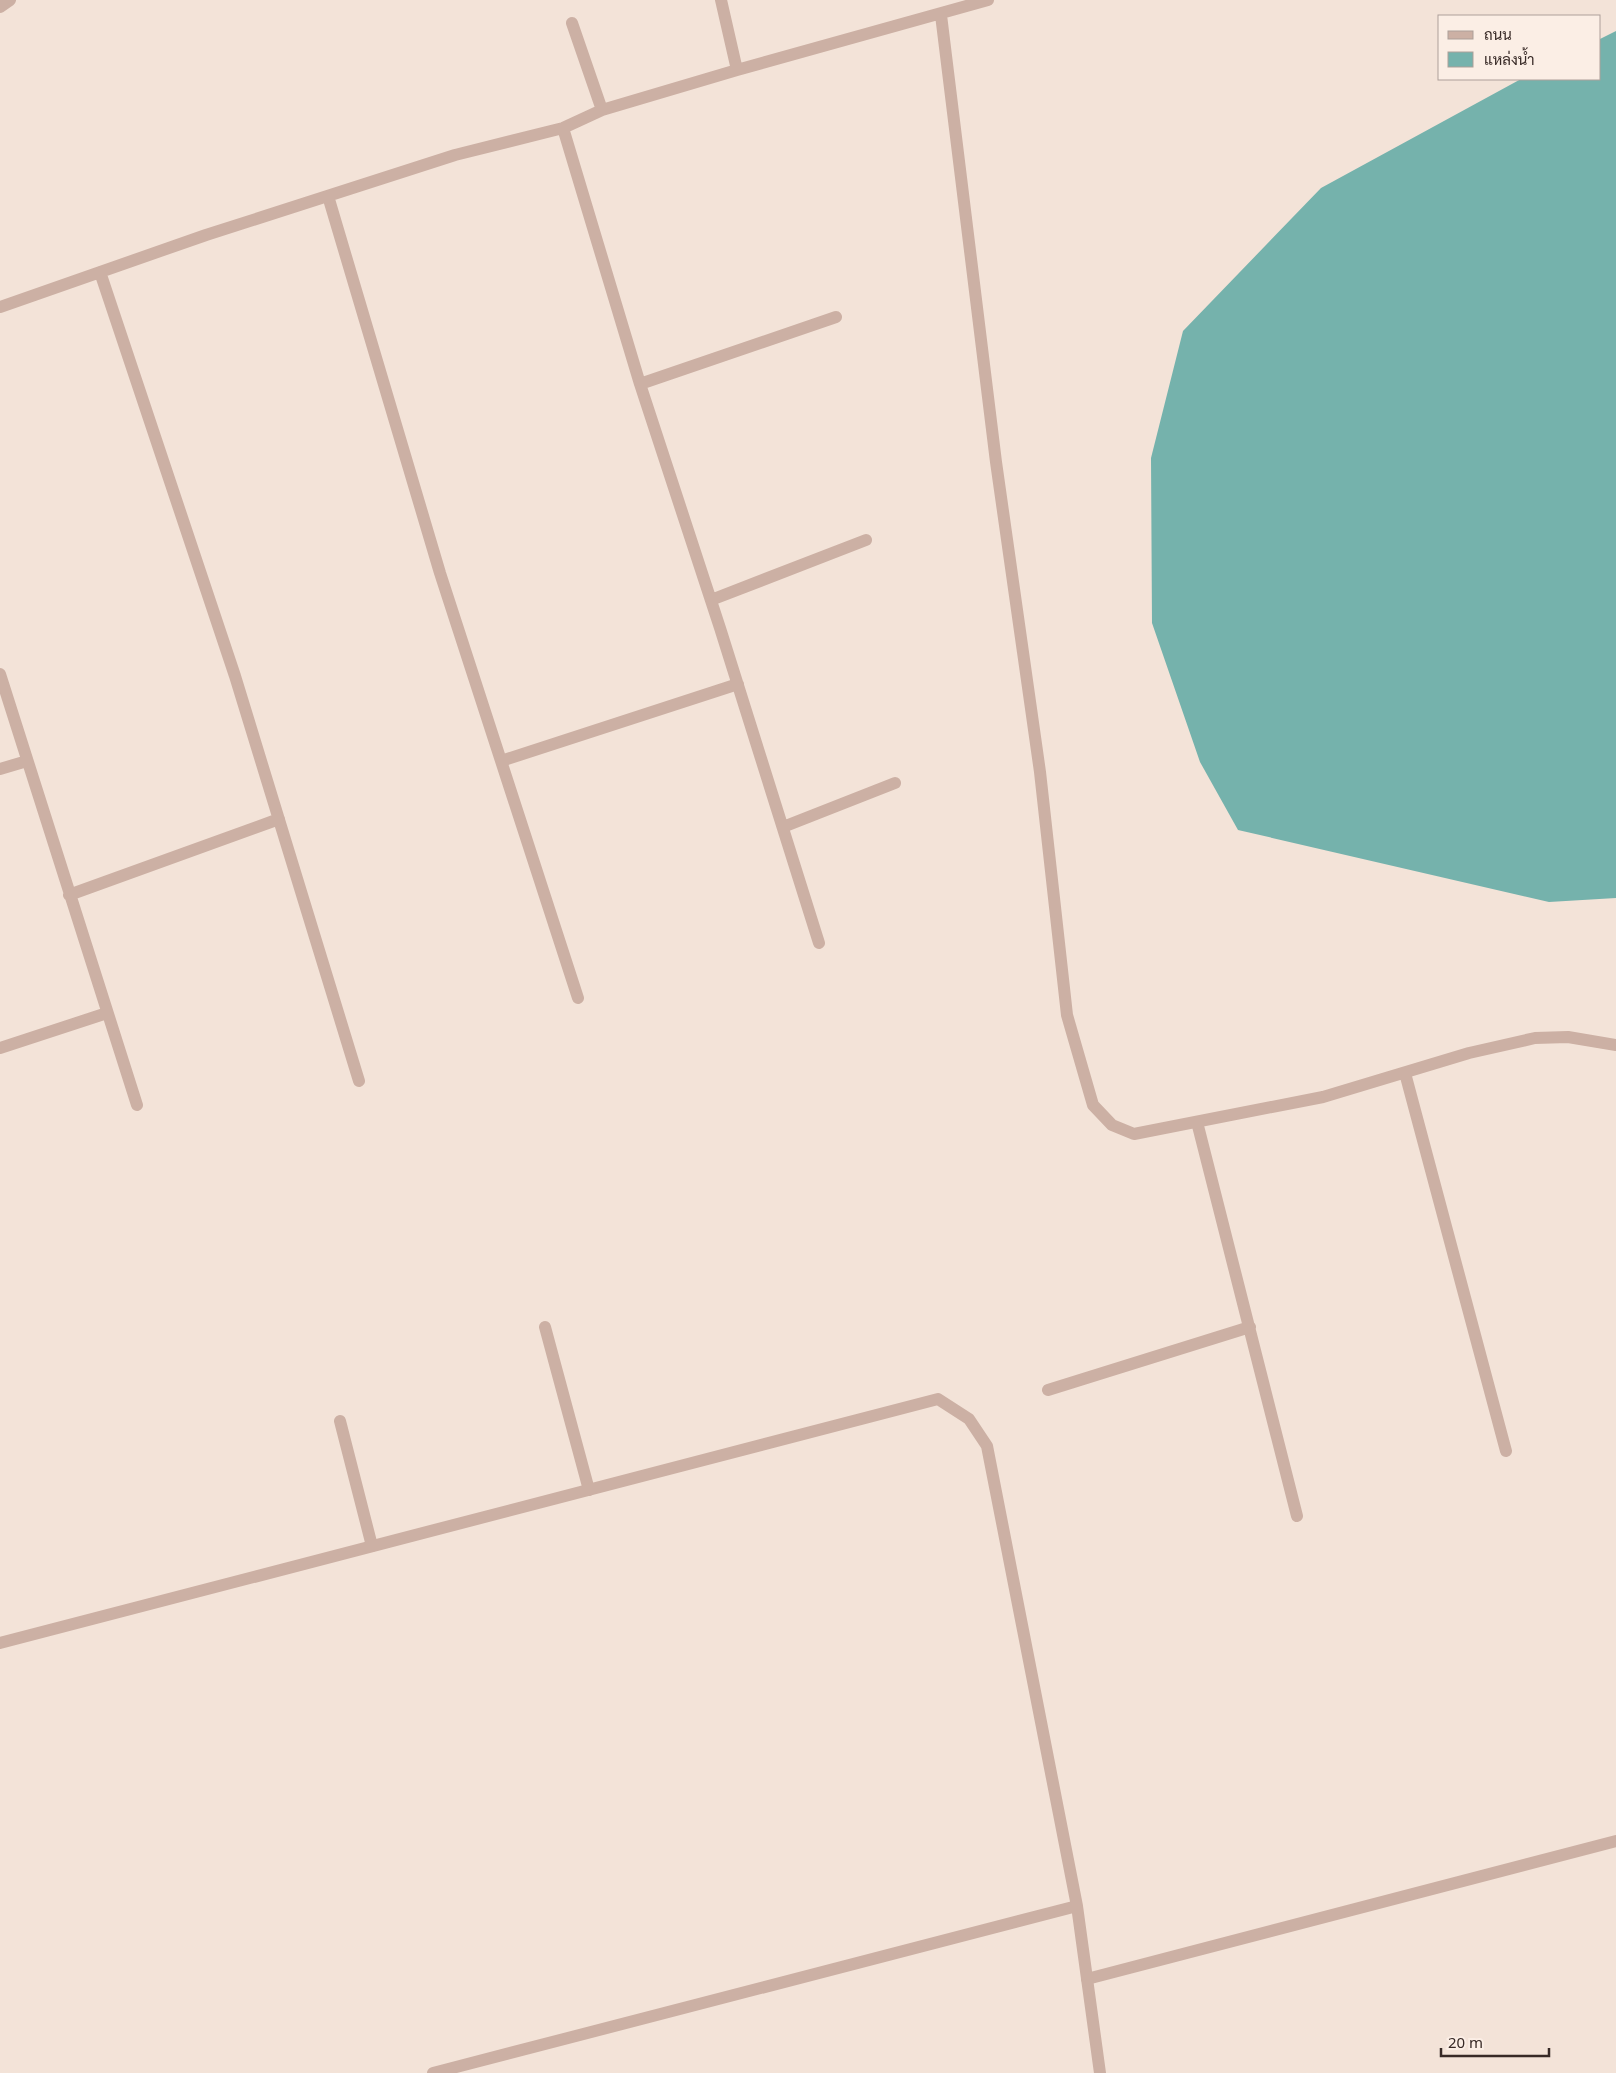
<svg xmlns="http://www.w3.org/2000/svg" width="1616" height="2073" viewBox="0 0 1616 2073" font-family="'Noto Sans',Sarabun,sans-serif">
<rect width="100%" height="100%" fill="#f3e3d8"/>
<path fill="#75b2ac" d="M1616,31v867l-67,4 -311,-72 -38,-68 -48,-139 -1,-165 32,-127 138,-143 200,-109h79v-40z"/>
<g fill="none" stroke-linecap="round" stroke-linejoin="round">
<path stroke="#ccb0a4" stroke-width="12" d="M545,1327l44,163
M340,1421l32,125
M1087,1979l529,-138"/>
<path stroke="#ccb0a4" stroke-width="12" d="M721,0l16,70
M0,7l10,-7
M941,15l55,447 44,310 27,243 26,90 19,20 22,9 189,-37 146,-44 66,-15 33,-1 48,8
M572,23l30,87
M563,128l77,256 80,244 99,315
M328,196l112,377 138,425
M100,272l135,404 124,405
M0,307l206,-72 249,-80 108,-27 39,-18 135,-40 251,-70
M640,384l196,-67
M711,600l155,-60
M0,674l137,431
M501,761l237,-77
M0,769l27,-8
M783,827l112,-44
M69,895l210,-76
M0,1048l107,-35
M1405,1073l101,378
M1197,1122l100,394
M1048,1390l202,-63
M0,1643l938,-244 31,20 18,27 90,460 23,167
M433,2073l644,-167"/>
</g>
<rect x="1438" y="15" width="162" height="65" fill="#fbeee5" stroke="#ad9f99"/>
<rect x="1448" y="31" width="25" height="8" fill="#ccb0a4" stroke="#ad9f99"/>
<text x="1484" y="40" font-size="15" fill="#372926">ถนน</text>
<rect x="1448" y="52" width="25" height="15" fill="#75b2ac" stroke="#ad9f99"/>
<text x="1484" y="65" font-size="15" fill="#372926">แหล่งน้ำ</text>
<path d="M1441 2048v8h108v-8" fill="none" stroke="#372926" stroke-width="2.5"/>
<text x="1448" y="2048" font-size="15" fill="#372926" stroke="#fbeee5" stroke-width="4" paint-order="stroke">20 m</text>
</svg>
